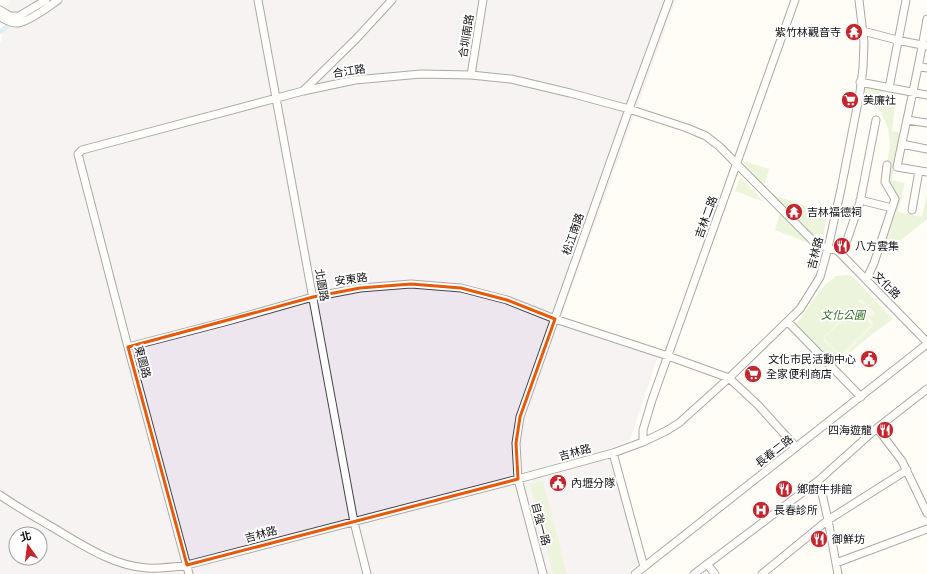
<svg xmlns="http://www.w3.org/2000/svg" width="927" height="574" viewBox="0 0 927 574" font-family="Lora,'Noto Sans TC',serif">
<rect width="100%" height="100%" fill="#fffdf5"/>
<path fill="#eee6ef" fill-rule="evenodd" d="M9,0h667l-115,317 98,36 -29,87 -18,8 29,112 -12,14h-629v-531l1,-1zM16,534h24v24h-24z"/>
<path fill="#d5ebbd" d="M866,87l17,3v10l12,5 -3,26 8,2 -8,47 13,3 -7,29 24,5 5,-25v27l-44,36 7,-42 5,-16 -10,-16 5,-37 -2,-16 -7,-16 -4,-2 2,-6 -3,-7 -12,-3z
M741,160l28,9 -5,17z
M740,177l24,25 -29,-11z
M770,194l57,19 -3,21h-12z
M780,213l28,30 -33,-13z
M851,275l42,44 -23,17 -36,30 -39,-40 26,-37 15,-13z
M543,481l24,93h-14l-23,-90z"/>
<path fill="#e6f2cf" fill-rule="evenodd" d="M857,306l16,16v3l-29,31 -4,1 -16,-16 -1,-4 30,-29zM856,309l15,16 -29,28 -2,1 -15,-15v-2z"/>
<path fill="#f1ede2" d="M861,299l15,15 -6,3 -3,-2 -4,-4 2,-6 -7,-4z"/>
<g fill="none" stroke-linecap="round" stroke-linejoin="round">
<path stroke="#b9e0f7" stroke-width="5" d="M1,31l7,-5"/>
<defs>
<path id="minor" d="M258,0l96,522 13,52
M0,10l10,6h9l27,-16
M0,17c6,3 12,7 18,6 12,-2 30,-16 40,-23
M927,19c-8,49 -20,98 -30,148l30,5
M863,31l34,9 30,6
M918,66l9,2
M471,75l12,-75
M860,82l67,13
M889,88l17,-88
M303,91l53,-52 36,-39
M907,120l20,3
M902,144l25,5
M860,200l32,8
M912,210l7,-39
M842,255l18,-53 16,-82
M866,280l8,-17 21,-64 -10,-17 2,-17
M788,322l73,75
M128,347l100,-26 85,-24 47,-9 51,-4 50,4 46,12 48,19 113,37 61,22 29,27 38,42
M877,428l25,33 25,52
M643,442v-12l9,-30 143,-400
M613,453l31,114
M819,480l9,40 10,54
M0,495c17,12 35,22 52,32 29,17 61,39 95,41 13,1 27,-1 40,-3l331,-86 95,-26 30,-11 23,-11 13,-8 50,-45 71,-69 20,-32 8,-29 13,-59 19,-97 3,-24 1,-26 -5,-42
M836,563l91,-34
M707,564l8,10
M189,574l-61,-227 -50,-193 4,-4 221,-59 52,-11 66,-6 50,1 40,4 59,14 59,16 58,19 19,8 14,11 97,98 21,6 89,91
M543,574l-25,-95 -2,-36 4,-26 109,-308 40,-109
M635,574l292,-230
M694,574l125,-94 58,-52 50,-39
M762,574l66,-54 79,-50"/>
</defs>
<use href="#minor" stroke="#444" stroke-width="9"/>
<use href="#minor" stroke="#fff" stroke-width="7"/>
</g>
<path d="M0 0H927V574H0ZM411,284l50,4 46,12 48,19 -35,98 -4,26 2,36 -331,86 -59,-218 185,-50 47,-9z" fill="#fffdf5" fill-opacity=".55" fill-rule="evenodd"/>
<path fill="none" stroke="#e8590c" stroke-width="3" stroke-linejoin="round" d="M411,284l50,4 46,12 48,19 -35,98 -4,26 2,36 -331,86 -59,-218 185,-50 47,-9z"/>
<defs>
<symbol id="temple-disc" viewBox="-11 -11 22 22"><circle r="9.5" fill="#c4262e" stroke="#fff"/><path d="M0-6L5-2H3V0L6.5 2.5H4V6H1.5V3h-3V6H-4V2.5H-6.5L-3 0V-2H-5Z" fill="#fff"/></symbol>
<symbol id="supermarket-disc" viewBox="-11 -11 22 22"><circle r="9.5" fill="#c4262e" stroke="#fff"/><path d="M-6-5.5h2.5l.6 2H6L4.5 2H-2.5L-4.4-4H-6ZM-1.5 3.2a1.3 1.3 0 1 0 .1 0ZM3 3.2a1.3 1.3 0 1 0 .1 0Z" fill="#fff"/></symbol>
<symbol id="restaurant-disc" viewBox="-11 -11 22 22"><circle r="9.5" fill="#c4262e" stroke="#fff"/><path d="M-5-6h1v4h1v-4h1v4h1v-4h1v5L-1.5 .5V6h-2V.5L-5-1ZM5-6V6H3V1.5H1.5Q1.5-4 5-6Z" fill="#fff"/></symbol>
<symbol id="civic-disc" viewBox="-11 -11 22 22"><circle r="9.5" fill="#c4262e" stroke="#fff"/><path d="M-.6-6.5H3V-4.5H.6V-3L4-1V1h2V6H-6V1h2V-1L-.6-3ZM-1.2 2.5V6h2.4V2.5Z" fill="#fff"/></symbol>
<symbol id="hospital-disc" viewBox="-11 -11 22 22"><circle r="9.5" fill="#c4262e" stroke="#fff"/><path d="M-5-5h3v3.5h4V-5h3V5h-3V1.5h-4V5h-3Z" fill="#fff"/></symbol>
</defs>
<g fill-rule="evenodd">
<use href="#temple-disc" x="844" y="22" width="20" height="20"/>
<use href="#supermarket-disc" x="840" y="90" width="20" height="20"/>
<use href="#temple-disc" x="784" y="202" width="20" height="20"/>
<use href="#restaurant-disc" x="832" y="236" width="20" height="20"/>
<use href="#civic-disc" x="859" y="349" width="20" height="20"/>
<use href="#supermarket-disc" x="743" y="364" width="20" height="20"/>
<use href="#restaurant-disc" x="875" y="420" width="20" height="20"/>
<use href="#civic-disc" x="548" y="473" width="20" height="20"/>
<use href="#restaurant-disc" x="774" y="479" width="20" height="20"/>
<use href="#hospital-disc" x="751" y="500" width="20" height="20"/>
<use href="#restaurant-disc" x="809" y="529" width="20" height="20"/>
</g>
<g text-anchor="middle" stroke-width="4" stroke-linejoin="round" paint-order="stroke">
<g font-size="11" fill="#111" stroke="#fff" text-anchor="start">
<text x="841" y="36" text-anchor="end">紫竹林觀音寺</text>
<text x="863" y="104">美廉社</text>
<text x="807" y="216">吉林福德祠</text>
<text x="855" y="250">八方雲集</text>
<text x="856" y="363" text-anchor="end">文化市民活動中心</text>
<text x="766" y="378">全家便利商店</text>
<text x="872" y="434" text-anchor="end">四海遊龍</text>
<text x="571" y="487">內壢分隊</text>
<text x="797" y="493">鄉廚牛排館</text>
<text x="774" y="514">長春診所</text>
<text x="832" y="543">御鮮坊</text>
</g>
<g font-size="11" fill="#111" stroke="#fff">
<text transform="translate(466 36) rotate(-81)" y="4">合圳南路</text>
<text transform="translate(349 71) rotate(-9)" y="4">合江路</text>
<text transform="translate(706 217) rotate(-70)" y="4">吉林二路</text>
<text transform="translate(573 234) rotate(-71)" y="4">松江南路</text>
<text transform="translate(815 253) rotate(-76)" y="4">吉林路</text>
<text transform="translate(351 279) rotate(-8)" y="4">安東路</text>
<text transform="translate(322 285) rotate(80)" y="4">北園路</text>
<text transform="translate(887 285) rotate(45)" y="4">文化路</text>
<text transform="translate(143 362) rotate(75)" y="4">東園路</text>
<text transform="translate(774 451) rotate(-38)" y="4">長春二路</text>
<text transform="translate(575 452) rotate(-15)" y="4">吉林路</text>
<text transform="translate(541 524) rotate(75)" y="4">自強一路</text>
<text transform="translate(261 534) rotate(-15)" y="4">吉林路</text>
</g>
<g font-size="11" font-style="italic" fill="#2f6b1f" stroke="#fff">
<text x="843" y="319">文化公園</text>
</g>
</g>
<g transform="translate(28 546) rotate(346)"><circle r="19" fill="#ffffff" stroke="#a0a0a0"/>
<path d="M0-3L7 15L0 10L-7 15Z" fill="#c4262e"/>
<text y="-6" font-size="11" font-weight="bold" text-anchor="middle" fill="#111111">北</text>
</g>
</svg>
